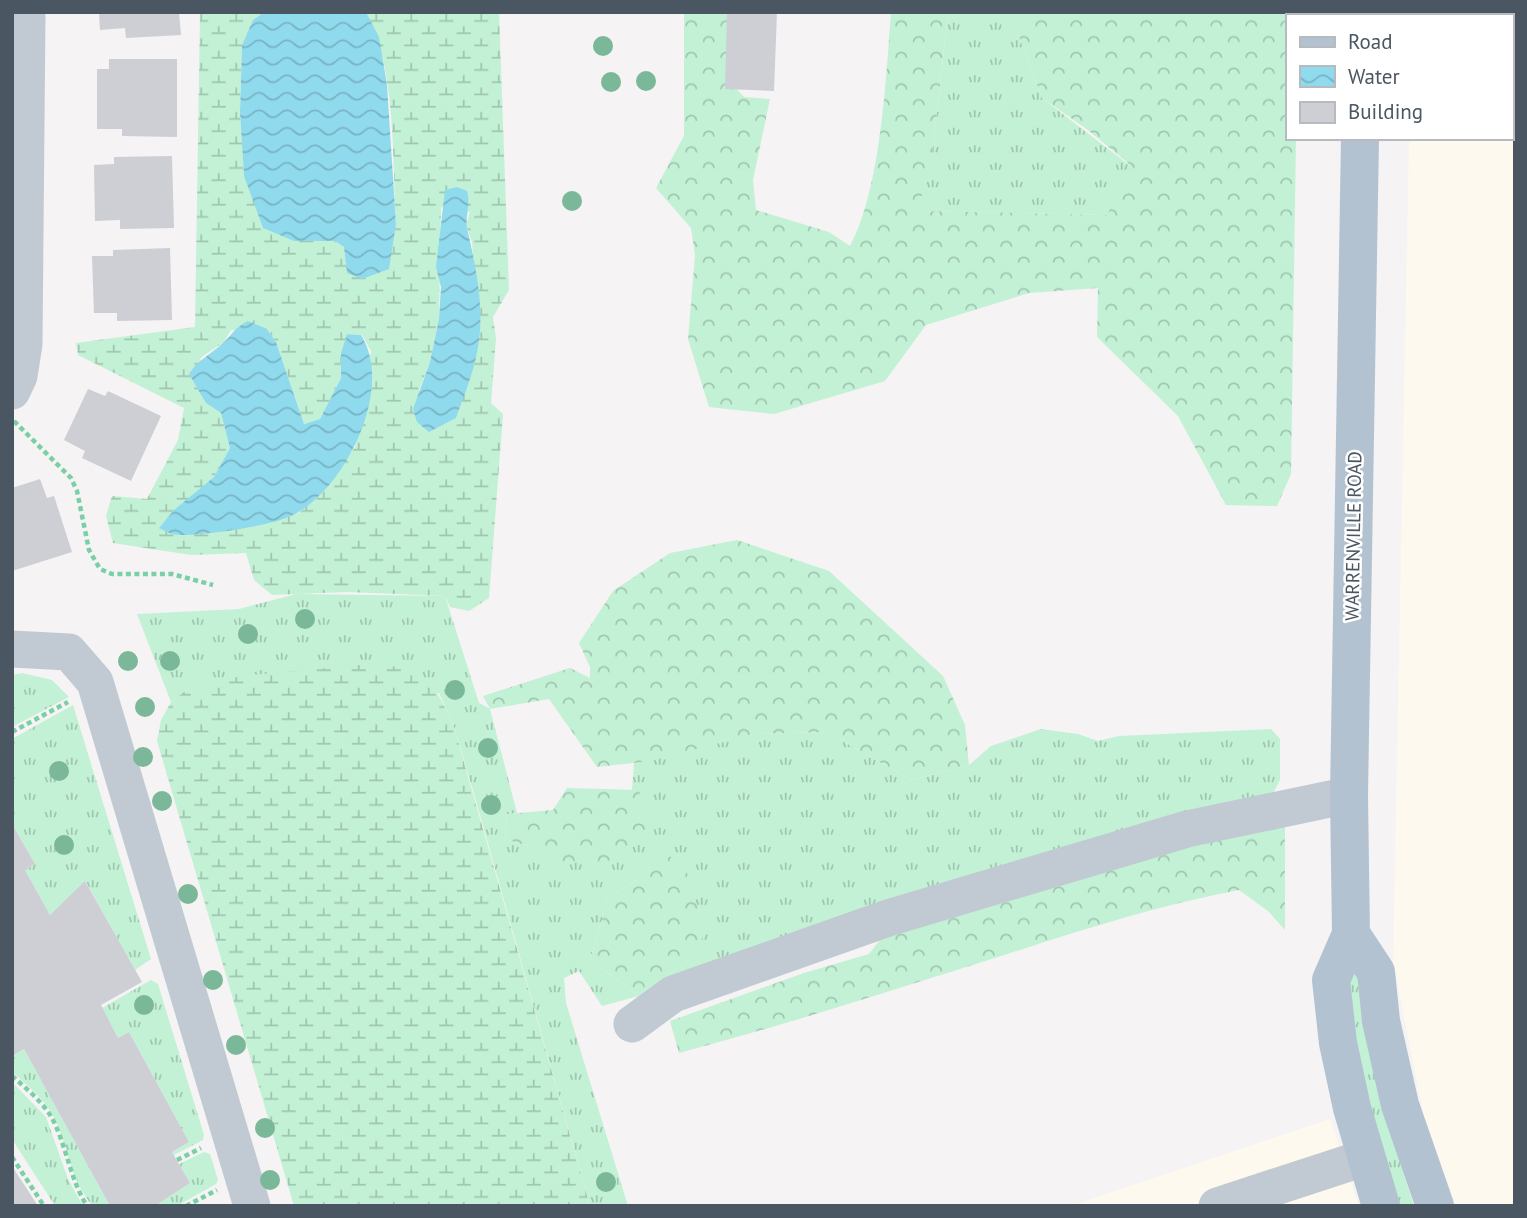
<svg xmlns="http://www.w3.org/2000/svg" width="1527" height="1218" viewBox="0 0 1527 1218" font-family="'PT Sans',sans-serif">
<defs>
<pattern id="grass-tufts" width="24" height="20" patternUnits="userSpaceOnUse" patternTransform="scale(1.75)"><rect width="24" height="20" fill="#c3f1d5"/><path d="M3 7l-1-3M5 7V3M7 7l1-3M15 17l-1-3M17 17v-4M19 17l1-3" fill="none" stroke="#a0c6b0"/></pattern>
<pattern id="forest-crowns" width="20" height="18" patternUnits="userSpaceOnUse" patternTransform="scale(1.75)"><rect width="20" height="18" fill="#c3f1d5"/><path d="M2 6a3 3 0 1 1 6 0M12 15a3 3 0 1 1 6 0" fill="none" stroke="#a0c6b0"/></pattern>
<pattern id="wetland-marsh" width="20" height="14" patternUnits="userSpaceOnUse" patternTransform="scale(1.75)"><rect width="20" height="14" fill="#c3f1d5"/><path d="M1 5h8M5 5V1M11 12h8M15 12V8" fill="none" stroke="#a0c6b0"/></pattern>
<pattern id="water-waves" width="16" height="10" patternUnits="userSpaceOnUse" patternTransform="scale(1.75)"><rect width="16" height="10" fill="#90daee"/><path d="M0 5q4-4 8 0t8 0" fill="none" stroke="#78b4c4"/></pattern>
</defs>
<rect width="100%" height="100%" fill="#f5f3f3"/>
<path fill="#fdf9ef" d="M1411,12h104v1194h-59l-32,-88 -31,-155 16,-825h102v-122h-100z
M1330,1119l29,87h-289z"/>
<path fill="url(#grass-tufts)" d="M948,12h62l32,86 87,67 -22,50 -190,-4 16,-63z
M296,594l149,2 34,107 11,6 27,104 -10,1 -2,25 27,8 24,15 83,-72h-7l2,-27 120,-29 73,-2 84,48 58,-15 22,-19 50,-17 37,5 20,7 21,-5 152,-7 9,10v41l-9,17 -625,194 48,-35 -36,-106 -15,26 -35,22 -18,62 49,36 -37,10 -23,-35 -15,7 2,25 62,203h-38l-116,-412 -20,-67 -15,-34 -250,-5 -18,14 -34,-88 102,-5z
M22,673l30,7 17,17 -57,30v-52z
M73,705l78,254 -16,11 -49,-88 -36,33 -25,-45 10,-6 -23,-40v-85z
M1346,964l11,3 28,149 29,90h-14c-27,-79 -47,-159 -54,-242z
M151,980l7,4 46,151 -1,5 -29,15 -2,-3 17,-10 -60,-110 -11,6 -16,-30z
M24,1049l86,157h-17c-22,-24 -24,-57 -37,-85 -10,-21 -27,-34 -44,-49v-16z
M12,1082l34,35 22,62 15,27h-28l-43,-67z
M204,1152l6,2 8,26 -2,4 -39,22h-22l35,-23 -11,-19z"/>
<path fill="url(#forest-crowns)" d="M684,12h46v70l14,15 26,2 -17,81 3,30 73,22 21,14c31,-57 36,-168 41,-234h57l-15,136 -15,63 189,4 22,-51 -41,-34 -46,-32 -32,-86h290v4h-13v122h9l-5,336 -14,32 -51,-1 -48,-89 -81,-79 1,-49 -69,5 -103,32 -41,56 -111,33 -65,-7 -21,-68 7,-84 -4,-27 -35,-40 28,-52z
M737,540l92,31 114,105 22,49 4,40 -58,15 -84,-48 -73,2 -103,27 -54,6 -48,-68 -59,10 -7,-13 87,-28 20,10v-11l-11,-24 34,-52 57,-38z
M567,788l72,2 12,41 -47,33 -48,-2 -24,-15 -27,-8 2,-25 46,-4z
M1261,824l24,1v105l-17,-19 -29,-21c-80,15 -157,40 -235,65 -108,34 -215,69 -325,98l-9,-32 134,-48 65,-19 13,-17z
M658,849l27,17 20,66 -11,24 -55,40 -49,-36 18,-62 35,-22z"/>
<path fill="url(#wetland-marsh)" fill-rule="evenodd" d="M200,12h64l-11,8 -11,25 -2,67 4,64 50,65h41l9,6 52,-23c-4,-66 1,-153 -30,-212h133l10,278 -16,27 3,21 -5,65 12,11 -14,184 -20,13 -19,-4 -5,-11 -98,-4 -75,3 -18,-15 -8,-27 -55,2 -78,-12 -7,-27 6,-20 35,3 31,-59 6,-32 -106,-53 -2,-12 119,-16zM441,207l29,5 -4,13 6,17 7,97 -23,79 -37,-28 11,-28 9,-43zM267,329l9,13 28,82 16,-5 21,-41v-25l6,-19 15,1 9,16 -16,96 -30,41 -26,25 -38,11 -85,11 22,-44 16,-14 16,-29 -9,-35 -15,-10 -6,-45 24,-16 7,-12z
M382,663c47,13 53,20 72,64l136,479h-296l-137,-465 4,-21 10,-18 18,-14 52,-12z"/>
<path fill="url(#water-waves)" d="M264,12h102l13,25 8,48 9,139 -7,45 -27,10 -15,-6 -3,-26 -9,-6h-41l-31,-13 -19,-52 -4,-64 2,-67 11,-25z
M457,187l10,4c4,13 -2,25 0,37 8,35 17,75 12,112 -3,27 -14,53 -23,78l-27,14 -12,-10 -4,-13 17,-47 9,-43 2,-32 -5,-20 9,-77z
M248,321l19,8 9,13 28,82 16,-5 21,-41v-25l6,-19 14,1c33,52 -13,147 -62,177 -22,14 -93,23 -120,23 -7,0 -14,-4 -20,-7l15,-18 40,-33 16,-29 -9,-35 -15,-10 -17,-29c10,-15 21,-19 34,-31 11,-10 10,-14 25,-22z"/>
<path fill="#cdcfd5" d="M99,12h80l2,23 -55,3 -1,-10 -25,2z
M727,12h50l-3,79 -49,-2z
M109,59h68v78l-55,-1v-7h-25v-60h12z
M172,156l2,72 -54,1v-9l-25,1 -1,-56 20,-1v-7z
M170,248l2,72 -55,1v-8h-23l-2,-57h21v-6z
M88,389l17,7 3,-5 53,25 -30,65 -49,-23 3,-7 -21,-11z
M40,479l7,19 7,-2 18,56 -60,19v-83z
M12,824l23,40 -10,6 25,45 35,-34 57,101 -41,23 17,33 11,-6 60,110 -17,10 18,31 -35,23h-45l-86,-157 -12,7z
M12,1166l26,40h-26z"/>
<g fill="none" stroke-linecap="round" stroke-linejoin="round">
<path stroke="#7ad0a6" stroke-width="4.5" stroke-dasharray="5 3.5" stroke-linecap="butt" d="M14,421l57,57 6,13 12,59 11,19 12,5h60l41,11
M12,732l56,-30
M12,1076c15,13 32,27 41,44 14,28 17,59 34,86
M12,1157l32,49
M177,1160l24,-12
M186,1206l31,-16"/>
<path stroke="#c1cad2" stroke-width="37" d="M12,391l7,-15 5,-32 3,-332
M12,649l57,3 26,30 157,524
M632,1024l41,-30 215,-76 299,-89 162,-34
M1217,1206l147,-48"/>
<path stroke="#b3c2d1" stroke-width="38" d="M1362,16l1,-4
M1360,138l-11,657 2,139 -20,46 7,63 14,65 29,98
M1351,934l25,38 5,49 19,84 35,101"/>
</g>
<g fill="#7bb799">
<circle cx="603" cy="46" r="10"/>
<circle cx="646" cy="81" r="10"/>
<circle cx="611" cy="82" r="10"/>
<circle cx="572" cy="201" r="10"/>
<circle cx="305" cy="619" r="10"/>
<circle cx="248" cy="634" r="10"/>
<circle cx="128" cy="661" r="10"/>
<circle cx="170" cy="661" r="10"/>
<circle cx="455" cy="690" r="10"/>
<circle cx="145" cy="707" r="10"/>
<circle cx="488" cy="748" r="10"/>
<circle cx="143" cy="757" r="10"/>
<circle cx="59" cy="771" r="10"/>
<circle cx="162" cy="801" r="10"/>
<circle cx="491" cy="805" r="10"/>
<circle cx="64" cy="845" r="10"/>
<circle cx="188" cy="894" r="10"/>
<circle cx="213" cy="980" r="10"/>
<circle cx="144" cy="1005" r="10"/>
<circle cx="236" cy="1045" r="10"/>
<circle cx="265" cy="1128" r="10"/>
<circle cx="270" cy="1180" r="10"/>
<circle cx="606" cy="1182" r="10"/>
</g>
<g text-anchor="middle" stroke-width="5" stroke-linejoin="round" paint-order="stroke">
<g font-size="19" fill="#4a5661" stroke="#fff">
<text transform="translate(1353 536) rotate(-89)" y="7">WARRENVILLE ROAD</text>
</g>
</g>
<rect width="1527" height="1218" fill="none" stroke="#4a5661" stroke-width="28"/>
<rect x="1286" y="14" width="228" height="126" fill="#ffffff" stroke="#b7bbc0" stroke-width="2"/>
<rect x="1300" y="37" width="35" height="10" fill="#b3c2d1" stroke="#b7bbc0" stroke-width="2"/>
<text x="1348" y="49" font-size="21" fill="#4a5661">Road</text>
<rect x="1300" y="66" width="35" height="21" fill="url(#water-waves)" stroke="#b7bbc0" stroke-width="2"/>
<text x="1348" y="84" font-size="21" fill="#4a5661">Water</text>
<rect x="1300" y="102" width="35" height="21" fill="#cdcfd5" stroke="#b7bbc0" stroke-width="2"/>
<text x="1348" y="119" font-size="21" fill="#4a5661">Building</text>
</svg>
